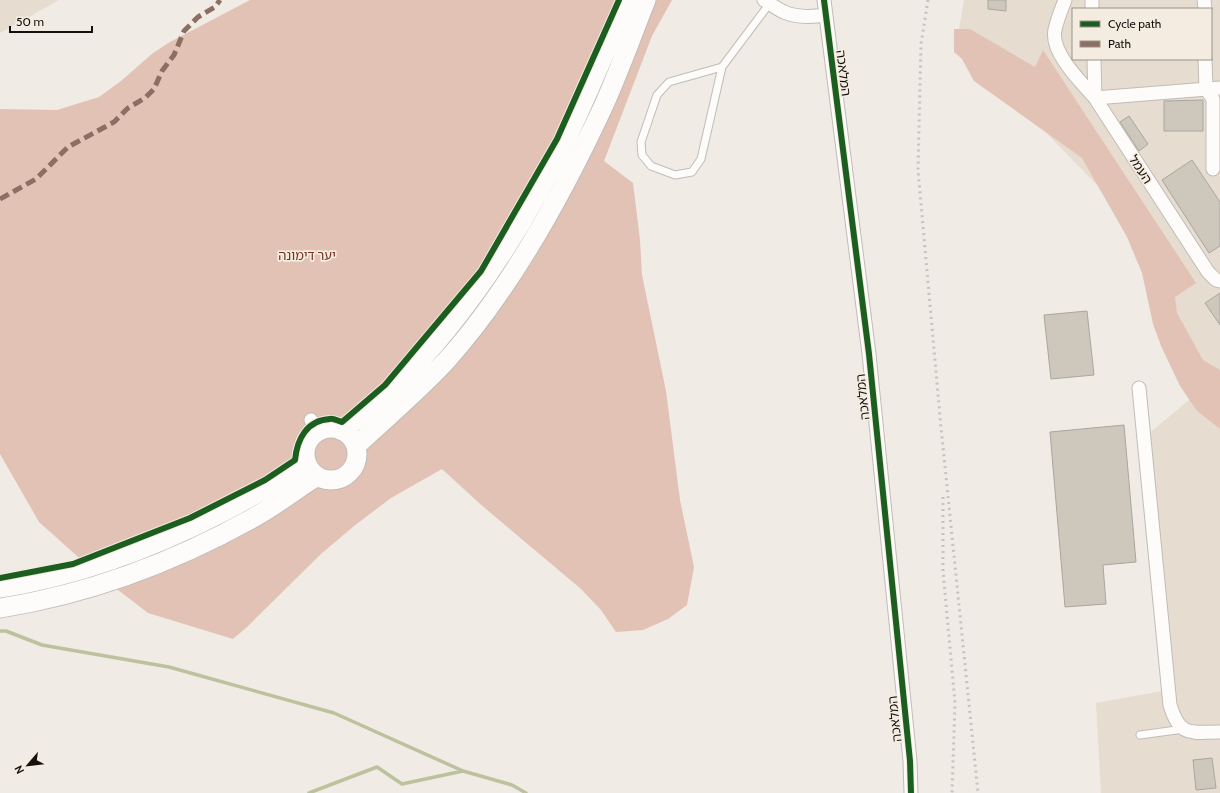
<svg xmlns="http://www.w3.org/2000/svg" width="1220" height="793" viewBox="0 0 1220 793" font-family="Cabin,'Noto Sans Hebrew',sans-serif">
<rect width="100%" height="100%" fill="#f0ebe4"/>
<path fill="#e6ddd0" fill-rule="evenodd" d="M0,0h59l-59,33z
M964,0h256v793h-119l-5,-90 72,-13 -20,-256 52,-43 -68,-170 -175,-180zM1073,9h138v50h-138z"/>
<path fill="#e3c2b6" d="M250,0h422l-20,36 -48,125 29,22 7,57 2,35 24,116 14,109 14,67 -7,38 -19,14 -25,11 -27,2 -15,-22 -20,-21 -102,-86 -37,-34 -51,29 -37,28 -33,28 -75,74 -13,11 -85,-26 -52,-40 -57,-51 -39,-68v-345l57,1 42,-13 22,-16 32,-28 17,-11z
M954,29h16l65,38 8,-17 153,233 -21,14 2,16 26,47 17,10v59l-23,-18 -17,-25 -19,-40 -8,-22 -11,-51 -15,-36 -45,-79 -108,-77 -12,-22 -8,-7z"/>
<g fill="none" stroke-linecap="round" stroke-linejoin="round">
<path stroke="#bcc29d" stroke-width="3.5" d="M0,631h6l36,14 127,22 165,46 129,58 49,14 14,8
M309,793l68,-26 25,17 61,-13"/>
</g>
<path fill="#cdc8bb" stroke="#a8a6a1" d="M988,0h18v11l-18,-2z
M1203,100v31h-39v-30z
M1129,116l19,28 -9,7 -19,-29z
M1192,160l28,42v44l-11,7 -47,-73z
M1220,293v32l-15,-22z
M1087,311l7,64 -43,4 -7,-64z
M1124,425l12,137 -33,3 3,39 -41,3 -15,-175z
M1212,758l4,30 -20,2 -3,-30z"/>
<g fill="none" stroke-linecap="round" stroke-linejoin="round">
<defs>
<path id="service" d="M722,67l-53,15 -12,13 -16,47 1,13 9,11 24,9 17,-3 9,-13 21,-92 48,-64
M1140,735l44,-6"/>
<path id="minor" d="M764,0c7,4 13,9 20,12 13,6 28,5 42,3
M824,0l45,354 41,407 1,32
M1065,0c-4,10 -8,20 -10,30 -5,22 26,52 40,68l125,-10
M1092,0v9
M1204,0l1,9
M1094,59l1,39 113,174 8,8 4,1
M1205,59l1,30 7,10v70
M1139,388l31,317c10,33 21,27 50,27
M311,420l8,11"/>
<path id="secondary" d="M305 454a26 26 0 1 1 52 0a26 26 0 1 1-52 0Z
M342,431c15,-12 31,-23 45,-36 76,-73 135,-165 181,-259 21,-45 40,-91 60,-136
M356,446c30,-28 62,-55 90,-85 64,-71 117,-168 157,-254 16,-35 29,-72 43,-107
M0,588c78,-12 153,-40 223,-76 29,-15 57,-31 82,-51
M0,608c89,-14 174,-46 253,-90 22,-12 42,-28 63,-41"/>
</defs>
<use href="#service" stroke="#c0bcb6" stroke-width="9"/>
<use href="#minor" stroke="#c0bcb6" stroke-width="15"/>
<use href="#secondary" stroke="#c0bcb6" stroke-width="21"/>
<use href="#service" stroke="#fdfcfb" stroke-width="7"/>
<use href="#minor" stroke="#fdfcfb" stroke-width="13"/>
<use href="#secondary" stroke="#fdfcfb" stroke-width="19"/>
<path stroke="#c4c3c1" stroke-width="3" stroke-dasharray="2 4" stroke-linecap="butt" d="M928,0l-7,44 -3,126 22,247 38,376
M943,497v74l12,132 -3,90"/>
<path stroke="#8d6e63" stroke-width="5" stroke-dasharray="10 5" stroke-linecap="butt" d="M0,199l36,-20 32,-32 46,-25 14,-14 17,-10 9,-9 8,-18 12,-16 10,-24 14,-14 17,-10 5,-7"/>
<defs>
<path id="cycleway" d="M824,0l45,354 41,407 1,32
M0,578l73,-14 117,-46 75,-38 30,-20c2,-21 12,-40 35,-41 3,-1 8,2 12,3l43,-37 96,-114 76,-132 62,-139"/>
</defs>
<use href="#cycleway" stroke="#f4ece0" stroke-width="8"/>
<use href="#cycleway" stroke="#1b5e20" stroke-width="6"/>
</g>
<g text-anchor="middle" stroke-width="3.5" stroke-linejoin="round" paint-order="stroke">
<g font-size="13" fill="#14110d" stroke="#f4ece0">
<text transform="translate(844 73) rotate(83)" y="5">המלאכה</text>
<text transform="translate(1141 169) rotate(57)" y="5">העמל</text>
<text transform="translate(862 397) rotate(-96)" y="5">המלאכה</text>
<text transform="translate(894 719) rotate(-96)" y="5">המלאכה</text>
</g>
<g font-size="13" fill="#74301c" stroke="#f4ece0">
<text x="307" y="260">יער דימונה</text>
</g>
</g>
<rect x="1072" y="8" width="140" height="52" fill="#f4ece0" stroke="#9a948c"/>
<rect x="1080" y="21" width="20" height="6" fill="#1b5e20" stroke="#9a948c"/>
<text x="1108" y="28" font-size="12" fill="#14110d">Cycle path</text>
<rect x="1080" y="41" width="20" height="6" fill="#8d6e63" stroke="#9a948c"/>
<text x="1108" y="48" font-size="12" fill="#14110d">Path</text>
<g transform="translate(28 765) rotate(242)" stroke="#f4ece0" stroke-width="3" paint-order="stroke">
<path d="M0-3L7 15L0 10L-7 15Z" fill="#14110d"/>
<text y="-6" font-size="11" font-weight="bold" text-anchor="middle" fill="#14110d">N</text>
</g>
<path d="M10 26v6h82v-6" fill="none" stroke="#14110d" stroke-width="2"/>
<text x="16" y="26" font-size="12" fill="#14110d" stroke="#f4ece0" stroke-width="3" paint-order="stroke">50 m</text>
</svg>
